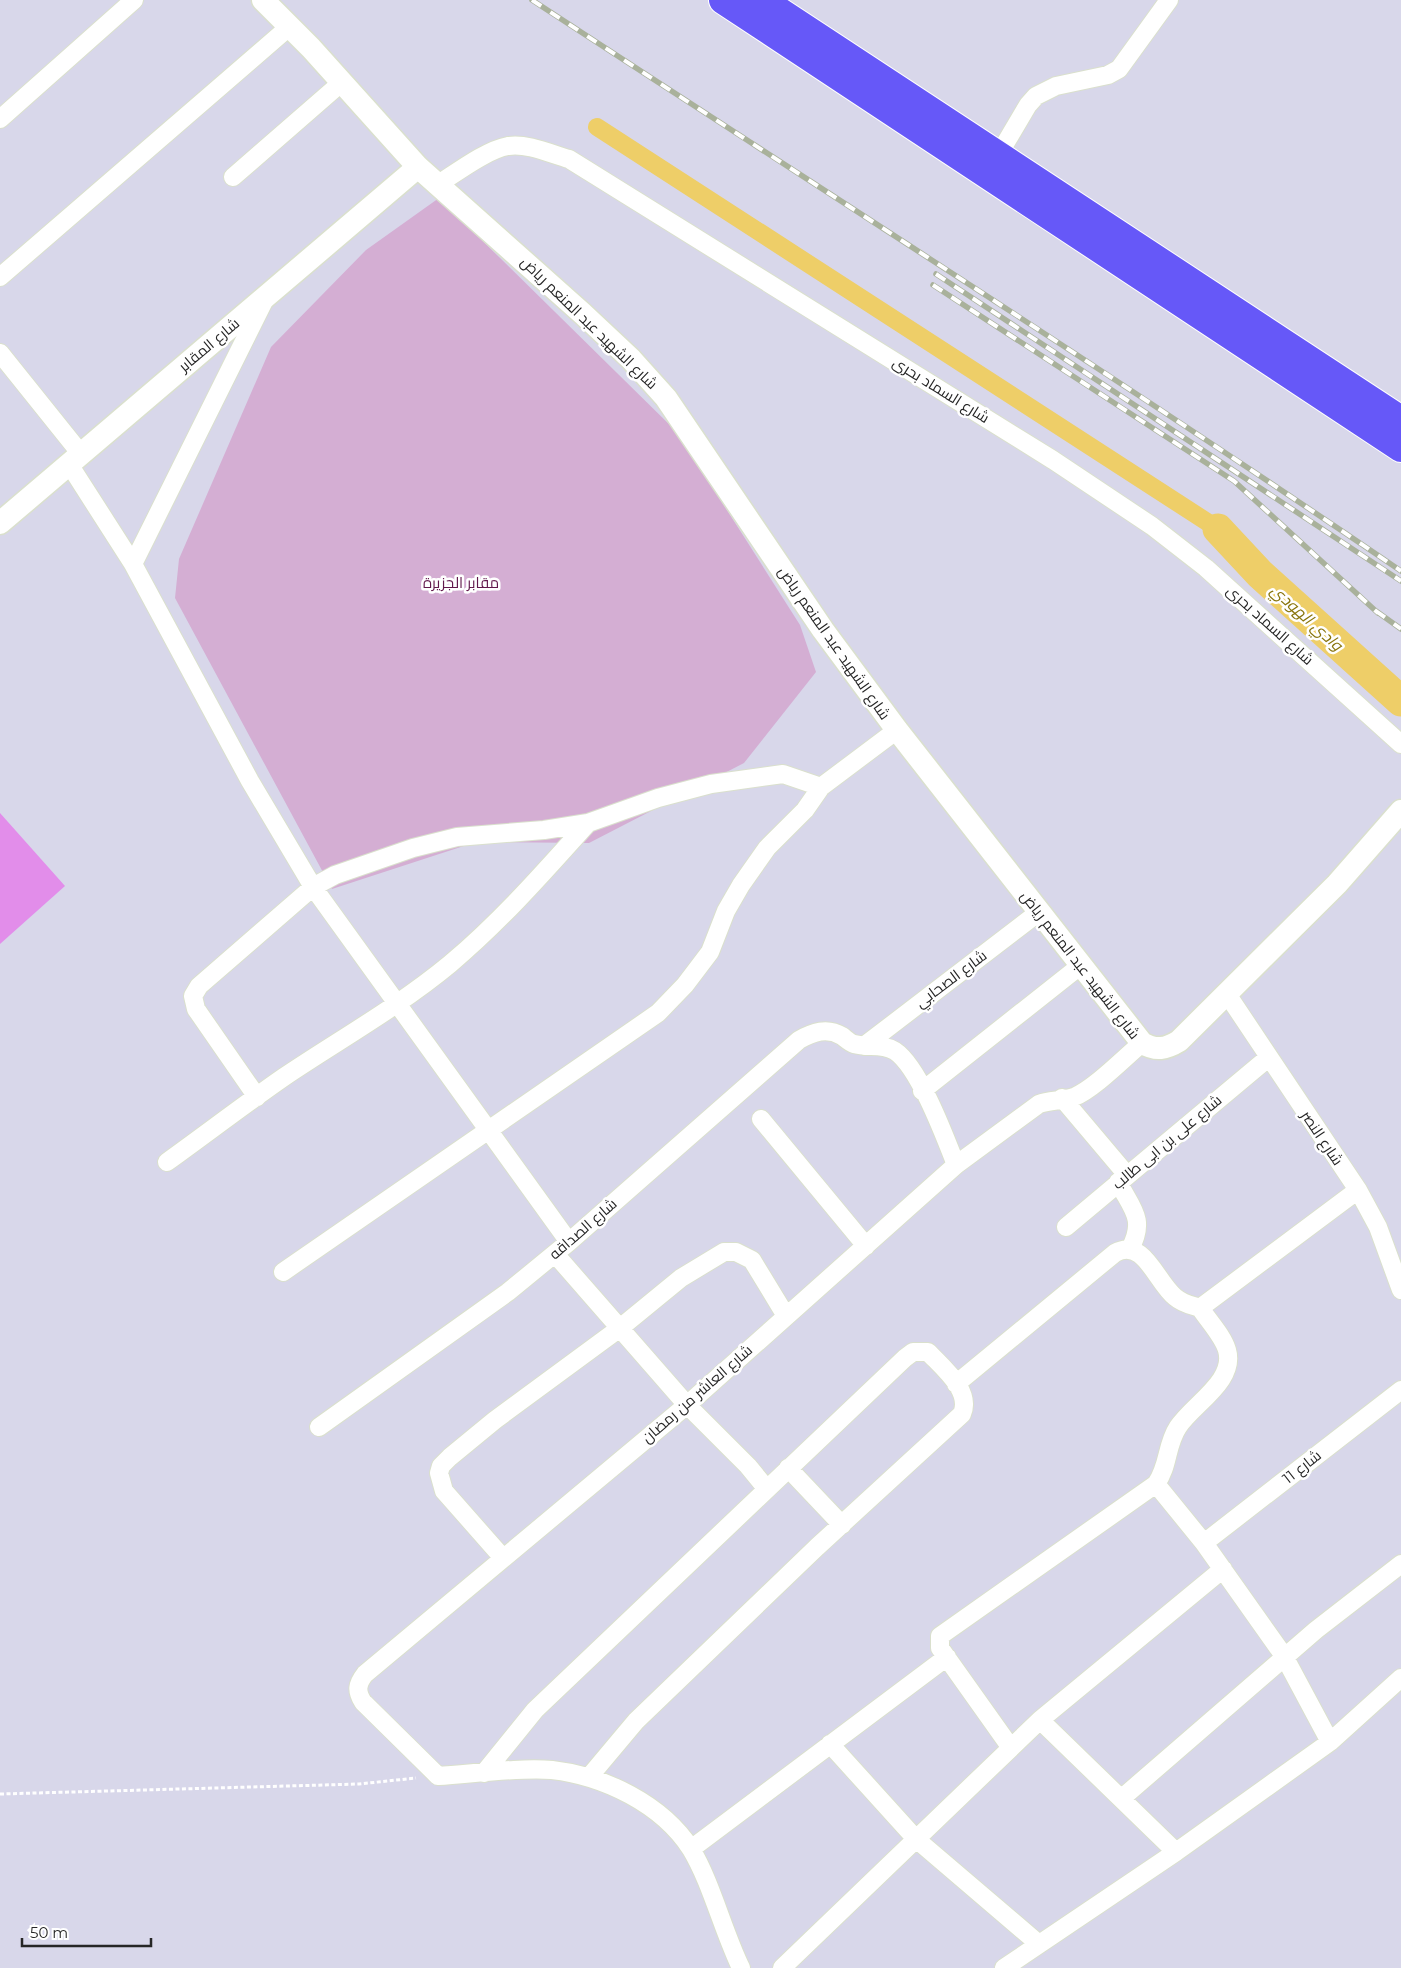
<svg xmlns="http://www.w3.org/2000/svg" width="1401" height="1968" viewBox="0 0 1401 1968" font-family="Montserrat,Cairo,sans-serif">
<rect width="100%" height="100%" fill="#d8d7ea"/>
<path fill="#d4aed3" d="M439,198l239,235 122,192 16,47 -72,91 -155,80 -113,-1 -144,47 -157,-291 4,-39 92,-212 95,-97z"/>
<path fill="#e28dea" d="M0,813l65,73 -65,58z"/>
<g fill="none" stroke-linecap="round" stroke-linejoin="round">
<path stroke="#eece68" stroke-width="18" d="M597,127l621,402"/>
<path stroke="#eece68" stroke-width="31" d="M1218,529l42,45 141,127"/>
<defs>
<path id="minor" d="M0,119l134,-119
M999,154l29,-49 8,-9 20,-10 52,-11 11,-6 50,-69
M233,177l108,-94
M437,185c19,-12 49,-35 71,-39 20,-3 43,8 61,13l484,301 99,66 54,42 195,176
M0,277l289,-250
M0,353l81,101
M69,464l64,100 117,217 63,106 256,355
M133,564l130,-261
M1227,994l131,196 20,37 23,63
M864,1046l175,-134
M922,1091l158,-125
M257,1097l-61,-88 -3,-13 6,-10 114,-99 22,-12 78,-27 44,-11 87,-7 44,-7 70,-25 53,-14 72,-10 38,13 76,-57
M1062,1098l65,77
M761,1119l105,127
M167,1162c39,-28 78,-58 117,-85 55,-37 114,-70 166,-113 51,-43 94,-92 138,-141
M1118,1182c14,27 28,37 12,67
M1066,1227l202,-169
M555,1254l132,151 61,61 18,22
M283,1272l375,-259 27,-28 25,-33 16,-41 15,-26 26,-37 38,-38 16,-23
M1200,1308l158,-118
M956,1384l159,-131c29,-16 41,29 60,44 8,7 16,8 25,11 8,12 23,28 27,42 9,31 -34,54 -49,77 -12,18 -9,39 -22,57l-216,152v12l71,100
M319,1427l189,-135 61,-50 230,-202c14,-8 28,-13 43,-4 4,3 8,7 12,8 14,4 28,-1 41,7 24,16 50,86 61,114
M788,1468l54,57
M1156,1484l48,59 80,113 46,86
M1204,1543l197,-153
M503,1558l-59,-67 -5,-18 2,-7 9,-9 45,-37 125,-92 61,-50 43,-26h12l16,8 34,56
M1040,1720l183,-151
M830,1744l86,95 123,105
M484,1773l51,-63 370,-352 8,-6h15c15,16 44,39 34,62l-145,133 -181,174 -47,56
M1122,1798l194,-168 85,-66
M691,1849l256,-192
M741,1968c-18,-37 -30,-86 -50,-119 -29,-45 -87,-73 -139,-79 -32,-3 -80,4 -114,6l-75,-74c-7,-11 -6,-18 2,-28l322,-269 269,-240 83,-61c11,-4 24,-3 35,-7 20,-8 50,-39 68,-54
M782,1968l258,-248 136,132
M1004,1968l172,-116 154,-110 71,-64"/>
<path id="tertiary" d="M263,0l48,48 107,119 165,147 48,45 35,39 157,232 74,100 245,313c14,8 24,6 37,-2l158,-157 64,-73
M0,523l418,-356"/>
<path id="trunk" d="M723,0l678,448
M762,0l639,420"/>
</defs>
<use href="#minor" stroke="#dae0cd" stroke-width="20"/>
<use href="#tertiary" stroke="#dae0cd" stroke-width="25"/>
<use href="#trunk" stroke="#fff" stroke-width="30"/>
<path stroke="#fff" stroke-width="3" stroke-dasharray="4 2.5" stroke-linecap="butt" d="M0,1794l359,-10 57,-6"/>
<use href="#minor" stroke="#fff" stroke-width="18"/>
<use href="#tertiary" stroke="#fff" stroke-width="22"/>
<use href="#trunk" stroke="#6658f8" stroke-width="28"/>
<defs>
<path id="rail" d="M532,0c290,190 583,376 869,571
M936,274l465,307
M933,285l301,196 144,132
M1376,611l25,18"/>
</defs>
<use href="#rail" stroke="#a9b19b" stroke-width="5.5"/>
<use href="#rail" stroke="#fff" stroke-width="4" stroke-dasharray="11" stroke-linecap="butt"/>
</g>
<g text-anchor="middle" stroke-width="5" stroke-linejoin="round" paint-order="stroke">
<g font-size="15" fill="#262626" stroke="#fff">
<text transform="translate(589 323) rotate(44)" y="5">شارع الشهيد عبد المنعم رياض</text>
<text transform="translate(209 345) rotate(-40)" y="5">شارع المقابر</text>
<text transform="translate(941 390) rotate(32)" y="5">شارع السماد بحرى</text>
<text transform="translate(1270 625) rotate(42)" y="5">شارع السماد بحرى</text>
<text transform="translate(834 643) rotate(55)" y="5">شارع الشهيد عبد المنعم رياض</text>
<text transform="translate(1080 965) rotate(52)" y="5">شارع الشهيد عبد المنعم رياض</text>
<text transform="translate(951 979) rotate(-37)" y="5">شارع الصحابي</text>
<text transform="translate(1322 1138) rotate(56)" y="5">شارع النصر</text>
<text transform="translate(1167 1142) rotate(-40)" y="5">شارع على بن ابى طالب</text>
<text transform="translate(583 1229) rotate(-41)" y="5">شارع الصداقه</text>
<text transform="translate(697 1394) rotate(-41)" y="5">شارع العاشر من رمضان</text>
<text transform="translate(1302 1467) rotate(-38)" y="5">شارع 11</text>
</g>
<g font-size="15" fill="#62184c" stroke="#fff">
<text x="461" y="588">مقابر الجزيرة</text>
</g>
<g font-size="16" font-style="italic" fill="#88740c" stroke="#fff">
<text transform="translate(1307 617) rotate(42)" y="6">وادي الهودي</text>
</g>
</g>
<path d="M22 1938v8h129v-8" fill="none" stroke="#262626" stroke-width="2.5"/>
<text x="30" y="1938" font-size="15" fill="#262626" stroke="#ffffff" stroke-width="4" paint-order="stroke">50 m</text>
</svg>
